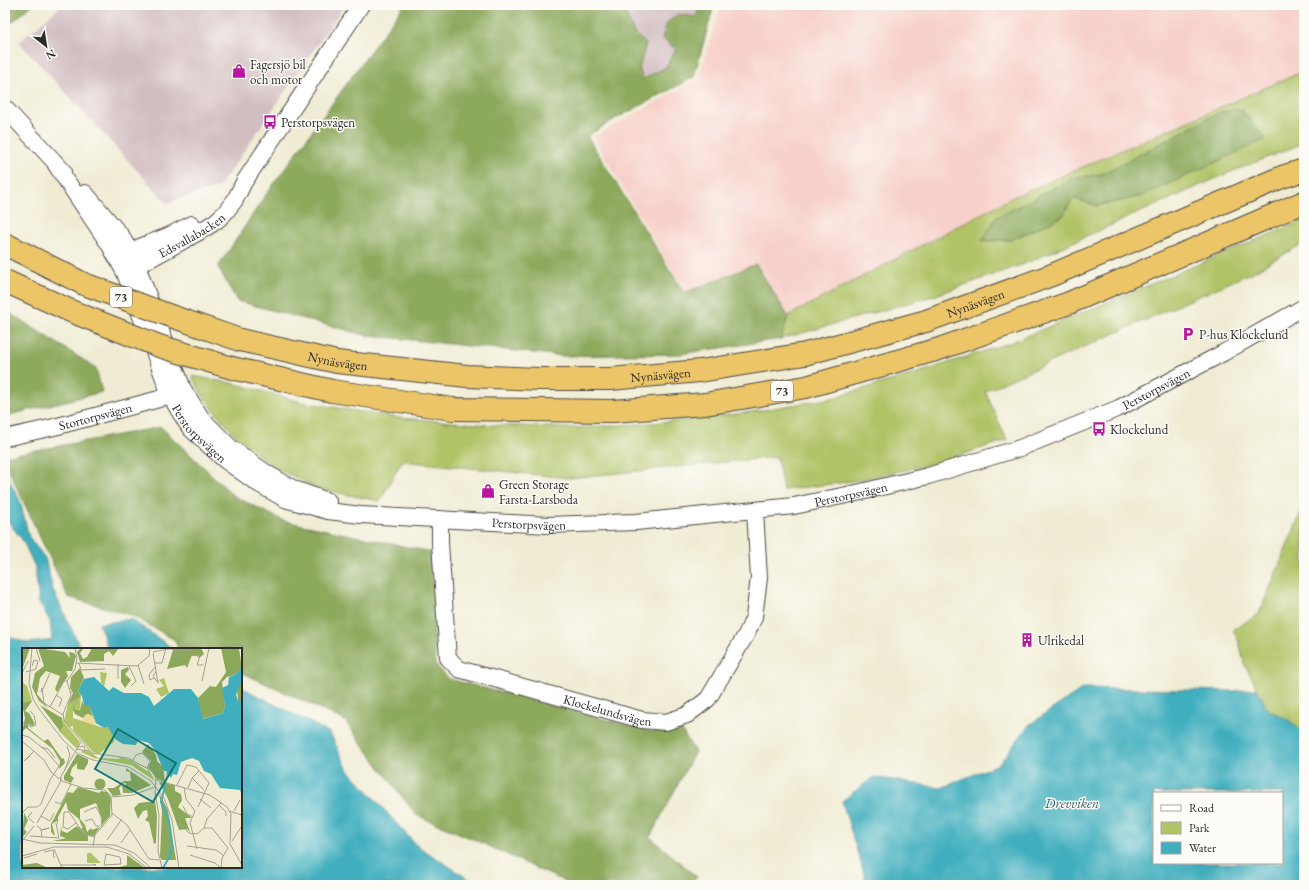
<svg xmlns="http://www.w3.org/2000/svg" width="1309" height="890" viewBox="0 0 1309 890" font-family="'EB Garamond',serif">
<rect width="100%" height="100%" fill="#fdfcf7"/>
<filter id="ink" filterUnits="userSpaceOnUse"><feTurbulence type="fractalNoise" baseFrequency=".025" numOctaves="2"/><feDisplacementMap in="SourceGraphic" scale="8" xChannelSelector="R" yChannelSelector="G"/><feConvolveMatrix kernelMatrix="1 2 1 2 8 2 1 2 1" color-interpolation-filters="sRGB"/></filter>
<filter id="wash" filterUnits="userSpaceOnUse"><feTurbulence type="fractalNoise" baseFrequency=".012" numOctaves="4" result="noise"/><feDisplacementMap in="SourceGraphic" scale="16" xChannelSelector="R" yChannelSelector="G"/><feGaussianBlur stdDeviation="0.9" result="paint"/><feColorMatrix in="noise" values="0 0 0 0 0 0 0 0 0 0 0 0 0 0 0 0 0 1.4 0 .05"/><feComposite in="paint" operator="in"/></filter>
<g filter="url(#wash)">
<rect width="100%" height="100%" fill="#f0ecd4"/>
<path fill="#f7d0c9" d="M721,5h583v66l-293,127 -223,118 -32,-52 -71,29 -92,-156 105,-58z"/>
<path fill="#d2bec1" d="M62,5h283l-126,182 -52,16 -148,-161z
M622,5h80l-7,12 -17,-3 -2,35 -10,18 -23,13 -4,-11 7,-25 -12,-11z"/>
<path fill="#b0c366" stroke="#6e7748" fill-rule="evenodd" d="M1304,71v72l-76,30 -204,91 -91,32 -152,43 7,-23 223,-118zM1220,112l46,27 -124,57 -45,10 -24,-8 -10,18 -52,24 -28,1 13,-23 77,-40 29,-4z
M1304,220v23l-53,30 -266,118 22,49 -78,25 -75,16 -71,9 -6,-33 -208,21 -167,-17 -22,40 -61,-12 -47,-23 -33,-27 -21,-23 -17,-23 -9,-17 44,8 65,18 99,16 90,7 85,3 92,-6 77,-9 84,-14 99,-29 90,-30z
M1304,505v227l-17,-13 -19,-9 -24,-47 -5,-21 -6,-12 26,-16z"/>
<path fill="#8ca95b" stroke="#5c6a43" d="M5,5h27l-27,23z
M404,5h218l12,28 12,11 -7,25 4,10 23,-12 10,-18 -14,-11 5,-15 11,-9 17,3 7,-12h12l-20,72 -79,42 -28,17 97,157 72,-29 32,52 -7,23 -101,15 -117,2 -198,-21 -128,-34 -19,-34 47,-71z
M1241,109l25,30 -124,57 -45,10 -24,-8 -10,18 -52,24 -29,1 14,-23 77,-40 29,-4 118,-62z
M5,310l91,58 6,24 -97,24z
M161,427l73,69 50,25 147,31 4,112 14,15 205,53 25,-6 16,26 -45,85 47,40 -7,8h-118l-92,-43 -64,-27 -72,-95 -103,-48v-23h-63l-3,-9 -44,-25 -63,-18 -63,-135v-6z"/>
<path fill="#41aebe" stroke="#366c74" fill-rule="evenodd" d="M5,472l15,29 9,36 16,21 8,32 28,59h-58v218h218v-180l89,46 17,35 69,77 62,40h-473v-258l2,9 21,7 24,-3 -2,-19 -11,-18 -4,-36 -12,-26 -16,-21 2,-10 -4,-5z
M131,619l41,29 1,1h-65l-9,-25z
M1083,688l150,3 24,-2 11,21 19,9 17,13v153h-440l3,-1 -25,-83 32,-24 67,11 58,-24 30,-39zM1154,793h128v70h-128z"/>
</g>
<g filter="url(#ink)">
<g fill="none" stroke-linecap="round" stroke-linejoin="round">
<defs>
<g id="street">
<path d="M5,108l58,63"/>
<path id="s1" d="M56,165l53,79 16,29 45,122 11,19 9,14 36,33 31,22 28,16 43,12 33,4 187,10 88,-3 158,-16 67,-14 67,-16 92,-28 99,-40 104,-55 81,-46"/>
<path d="M85,193l37,44 15,29 46,123 19,30 29,29 37,26 26,15 34,12"/>
<path d="M120,256l20,-9 28,-11 24,-12"/>
<path id="s2" d="M128,271l71,-39 16,-10 9,-8 11,-14 9,-18 117,-177"/>
<path id="s3" d="M5,438l49,-11 105,-28 21,-9"/>
<path id="s4" d="M440,519v24l8,115 11,11 183,51 24,2 21,-7 21,-16 39,-66 7,-16 5,-39 -4,-67"/>
</g>
<g id="highway">
<path id="s5" d="M240,340l97,22 130,14 72,3h71l90,-8 105,-17 121,-33 126,-46 230,-98 22,-7"/>
<path d="M232,368l100,23 121,18 160,2 92,-7 101,-17 133,-38 130,-46 235,-101"/>
</g>
</defs>
<use href="#street" stroke="#494844" stroke-width="18"/>
<use href="#highway" stroke="#494844" stroke-width="24"/>
<use href="#street" stroke="#fff" stroke-width="16"/>
<use href="#highway" stroke="#ecc569" stroke-width="22"/>
<defs>
<path id="highway-bridge" d="M5,244l79,40 84,31 72,25
M5,281l68,31 86,34 73,22"/>
</defs>
<use href="#highway-bridge" stroke="#494844" stroke-width="24" stroke-linecap="butt"/>
<use href="#highway-bridge" stroke="#ecc569" stroke-width="22"/>
</g>
</g>
<defs>
<symbol id="shop-bare" viewBox="-9 -9 18 18"><path d="M-5-2.5h2.3a2.7 3.5 0 0 1 5.4 0H5L5.5 6h-11ZM-1.5-2.5h3a1.5 2.3 0 0 0-3 0Z" fill="#b5179e" stroke="#fdfcf7" stroke-width="2.5" paint-order="stroke"/></symbol>
<symbol id="bus-bare" viewBox="-9 -9 18 18"><path d="M-5-6H5V4H4V6H2V4H-2V6H-4V4H-5ZM-3.5-4V0h7V-4ZM-3.5 1.2v1.5H-2V1.2ZM2 1.2v1.5H3.5V1.2Z" fill="#b5179e" stroke="#fdfcf7" stroke-width="2.5" paint-order="stroke"/></symbol>
<symbol id="parking-bare" viewBox="-9 -9 18 18"><path d="M-3.5-5.5H1a3.5 3.5 0 0 1 0 7H-1V5.5H-3.5ZM-1-3.4V-.6H.8a1.4 1.4 0 0 0 0-2.8Z" fill="#b5179e" stroke="#fdfcf7" stroke-width="2.5" paint-order="stroke"/></symbol>
<symbol id="building-bare" viewBox="-9 -9 18 18"><path d="M-4-6H4V6H1V3H-1V6H-4ZM-2.5-4.3h1.7v1.8h-1.7ZM.8-4.3h1.7v1.8H.8ZM-2.5-1h1.7V.8h-1.7ZM.8-1h1.7V.8H.8Z" fill="#b5179e" stroke="#fdfcf7" stroke-width="2.5" paint-order="stroke"/></symbol>
</defs>
<g fill-rule="evenodd">
<use href="#shop-bare" x="229" y="61" width="20" height="20"/>
<use href="#bus-bare" x="260" y="112" width="20" height="20"/>
<use href="#parking-bare" x="1178" y="324" width="20" height="20"/>
<use href="#bus-bare" x="1089" y="419" width="20" height="20"/>
<use href="#shop-bare" x="478" y="481" width="20" height="20"/>
<use href="#building-bare" x="1017" y="630" width="20" height="20"/>
</g>
<g text-anchor="middle" stroke-width="3" stroke-linejoin="round" paint-order="stroke">
<g fill="#fdfcf7" stroke="#6a6a68" stroke-width="1">
<rect x="110" y="287" width="22" height="20" rx="3"/>
<rect x="771" y="381" width="22" height="20" rx="3"/>
</g>
<g font-size="12" font-weight="bold" fill="#2b2b2b">
<text x="121" y="301">73</text>
<text x="782" y="395">73</text>
</g>
<g font-size="13" fill="#2b2b2b" stroke="#fdfcf7" text-anchor="start">
<text x="250" y="69">Fagersjö bil<tspan x="250" dy="15">och motor</tspan></text>
<text x="281" y="127">Perstorpsvägen</text>
<text x="1199" y="339">P-hus Klockelund</text>
<text x="1110" y="434">Klockelund</text>
<text x="499" y="489">Green Storage<tspan x="499" dy="15">Farsta-Larsboda</tspan></text>
<text x="1038" y="645">Ulrikedal</text>
</g>
<g font-size="13" fill="#2b2b2b" stroke="#fdfcf7">
<text dy="5" stroke="none"><textPath href="#s2" startOffset="73">Edsvallabacken</textPath></text>
<text dy="5" stroke="none"><textPath href="#s5" startOffset="748">Nynäsvägen</textPath></text>
<text dy="5" stroke="none"><textPath href="#s5" startOffset="100">Nynäsvägen</textPath></text>
<text dy="5" stroke="none"><textPath href="#s5" startOffset="424">Nynäsvägen</textPath></text>
<text dy="5" stroke="none"><textPath href="#s1" startOffset="1310">Perstorpsvägen</textPath></text>
<text dy="5" stroke="none"><textPath href="#s3" startOffset="93">Stortorpsvägen</textPath></text>
<text dy="5" stroke="none"><textPath href="#s1" startOffset="307">Perstorpsvägen</textPath></text>
<text dy="5" stroke="none"><textPath href="#s1" startOffset="986">Perstorpsvägen</textPath></text>
<text dy="5" stroke="none"><textPath href="#s1" startOffset="662">Perstorpsvägen</textPath></text>
<text dy="5" stroke="none"><textPath href="#s4" startOffset="309">Klockelundsvägen</textPath></text>
</g>
<g font-size="14" font-style="italic" fill="#345f66" stroke="#fdfcf7">
<text x="1072" y="808">Drevviken</text>
</g>
</g>
<g transform="translate(22 648)">
<rect width="220" height="220" fill="#f0ecd4"/>
<path d="M78,24l7,1 -3,14 -3,-5zM142,30l5,15 -8,4 -5,-8 8,-3 -5,-6zM0,34l5,4 5,15 -10,12zM59,46l-1,14 -1,2h-6v8l31,10 4,-1 6,7v8l-15,12 -6,-2 -20,-22v-4l-4,1 -5,-6 4,-17zM40,72l18,22 -3,7 -18,-18zM65,101l11,9 21,1 1,-2 11,3 16,11 2,-1 6,11 -24,-16 -37,-7 -13,-6zM65,205h4l10,10h-14z" fill="#b0c366"/>
<path d="M0,0h8l-7,19 -1,-1zM16,0l27,4 5,6 -1,-6 5,1 2,3 -4,15h-6l2,5 -11,16 -2,-3 5,-13 -14,-5 -6,7 -3,16 11,14 -9,-7 -7,-14 3,-14 9,-7zM59,0h3l-4,5 3,6 4,-2 5,-9h27l-6,8 -4,-5 -5,3v7l-24,1 -3,-10zM160,0h19l3,6 -5,4 -2,-3h-5l-5,13 -2,-3 -18,4 6,-19zM199,0h21l-3,1 3,19 -7,7 -8,2 -5,5 3,24 -2,7 -21,6 -4,-21 12,-12 6,1 10,-15zM106,19l1,3 -4,4 6,6 -6,8 -4,-6v-12zM58,20l4,10 -6,13 3,5 -13,8 5,-11 -3,-5 1,-11zM220,31v22h-4l-1,-12zM10,53l-7,10 4,2 6,11 -3,2 -4,-2v4l16,13 4,-2 14,20 2,-1 1,5 -6,6 1,-8 -7,-12 -27,-21 -4,4 3,-14 -3,-15zM52,53l1,9h5l2,-9 2,4 5,-1 4,13 -5,-3 -5,4 -8,-4 -2,-4zM18,57l22,13 1,8 -3,5zM126,96l8,11 1,6 6,6 2,15 -8,-3 -9,-12 3,-6 -9,-9zM55,106l11,5v4l-4,7 -7,-1v-6l-5,5 -2,7 4,3 -3,5 -7,-3v-4zM104,120l25,17 -19,8h-9l-1,-7h4l-1,-4 -6,6 2,7 -8,1 -6,-8h7l10,-7h7l-1,-9 -4,-1zM72.5 136a5.5 5.5 0 1 1 11 0a5.5 5.5 0 1 1-11 0ZM137,134l16,3v6l6,3 1,6 -4,7 14,11h-7l5,14 -3,-3 -8,1 -11,-31zM56,139l21,6 2,-2 6,1 4,6 -1,18 -9,10 1,-7 -6,-16 -16,6v10l5,6 2,7 4,-4 1,2 8,-3 -6,9 -7,-1 -6,-6 3,-3 -2,1 -3,-8 -11,-9 -2,-8 -8,15v8l-1,-4 -5,3 3,12 -4,-4v-8l17,-32 5,1zM137,145l9,17 8,50h-14l-2,-3 2,-46zM133,153l2,15 -1,27 -2,1 -5,-22 -4,-2 3,-4 -1,-6 -4,1 -5,8 -4,-11 5,-5zM2,165l4,7 -4,9 3,3 -5,6zM55,178l11,10v5h-35l13,-3 -6,-2 1,-9 1,4 5,2zM105,207l7,5 11,8h-29l11,-3zM15,215l11,5h-26v-3z" fill="#8ca95b"/>
<path d="M67,66l5,3 4,8 -16,-4 3,-6z" fill="#eeda9e"/>
<path d="M220,20v11l-6,16 2,6h4v95l-2,-6 -20,-2 -9,-14 -7,-3 -5,-10 -7,-3 -11,4 -4,13 -4,-1 -2,4 -3,-5 -2,9 1,-11h-3l-9,-21 -6,-7 -11,-3 -2,5 -13,-1 -8,-5 -7,-12 -4,1 -8,-5 -7,-18h-5l-2,-9 -4,-5 6,-12 10,-2 15,14 4,-4 11,6h17l8,4 5,9 20,-17h17l7,9 5,21 20,-6 2,-7 -3,-18 6,-3 1,-8 6,-2z" fill="#41aebe"/>
<path fill="none" stroke="#41aebe" stroke-width="2" d="M141,220l7,-12 2,-10 -3,-25 -8,-19 5,-20"/>
<path fill="none" stroke="#a19f90" stroke-width="1" d="M10,0l-3,35 4,16 6,10 24,31 14,13 16,7 36,7 22,14 13,17 8,22 7,48M14,0l4,13M53,0l2,10 -2,11 -8,12 4,14 -8,19 1,7 28,32 36,5 24,13 4,7 -1,16M152,0l4,12M163,2l3,5 12,1 -3,9h6M131,4l14,-3 25,1M131,5l5,30 -5,-7 3,-4M54,15l61,3 12,-10 1,-8M57,15l2,7 24,-1M133,15h7l4,-15M116,17l6,19M107,18l7,15 -5,5M4,24l10,-3 2,-8 -4,-1 -2,6M0,25l6,-12M132,30l-4,2 -1,-5 6,-8M96,31v-15M180,33l7,-33M21,41l7,-16M19,44l1,-4 2,15 19,12M48,44h4l3,12M34,47l6,4 -3,8M28,59l14,-26h3M0,74l9,5 5,-2 -2,-10 -4,-4M0,87l7,2 16,13 14,16 -9,14 -9,24 -4,3h-9l-6,6M0,93l22,19 7,12 8,7M19,99l7,2 7,9M55,101l8,2 -1,-5 -5,1M8,108l-6,5 10,-10M111,112l3,-5 6,-2 8,8 -3,7M43,122l5,-15 -3,-9M39,129v4l-1,-3 21,-36M170,130l12,12M134,132l54,15 17,12 4,7 -1,30 12,21M40,133l21,7 22,2 6,6 1,19 -17,20 -2,11M155,137l10,-20 9,2 13,16 -11,24M162,139l2,12 9,12 -5,12 7,26M166,140l4,-10 7,-7M133,145l4,22 -1,36 4,17M90,149l21,-2 22,-8M178,151l11,9M33,154l6,2 10,-20M197,157l7,7v4M161,158l4,8 6,3M207,163l13,4M212,163l6,-11M10,164l-4,5 6,6M62,164l12,-5 5,9 1,11M90,165l15,12 22,34 10,1M19,168l9,5 4,-8M63,173l7,-2 4,7h4M15,175l24,-42M54,175l-8,6 -5,-2 1,-15h5l7,10v1l4,5 1,2 3,4 10,3M158,176l9,9 8,1 7,-6h8l16,20M15,178l4,3 1,9M182,180l3,-9 14,-16M19,182l8,-2 -7,2M8,188l29,2 -3,-15M0,191l18,4 75,2 19,8 17,15M85,192l15,-21M0,193l12,-15M210,193l10,-15M99,195l9,-13M165,198l29,4 7,5M32,201l8,19M22,204l9,-2 1,8M84,206l14,3 1,7 -17,1zM168,207l25,8 6,5M0,208l32,-9h53l22,7 18,14M2,210l13,-4M39,217h35l-3,-1M199,220l1,-10 6,-10"/>
<path fill="#0f766e" fill-opacity="0.15" stroke="#0f766e" stroke-width="2" d="M96,81l58,34 -23,39 -58,-33z"/>
<rect width="220" height="220" fill="none" stroke="#2b2b2b" stroke-width="2"/>
</g>
<rect width="1309" height="890" fill="none" stroke="#fdfcf7" stroke-width="20"/>
<rect x="1153" y="792" width="130" height="72" fill="#fdfcf7" stroke="#a9a8a5"/>
<rect x="1161" y="805" width="20" height="6" fill="#ffffff" stroke="#a9a8a5"/>
<text x="1189" y="812" font-size="12" fill="#2b2b2b">Road</text>
<rect x="1161" y="822" width="20" height="12" fill="#b0c366" stroke="#a9a8a5"/>
<text x="1189" y="832" font-size="12" fill="#2b2b2b">Park</text>
<rect x="1161" y="842" width="20" height="12" fill="#41aebe" stroke="#a9a8a5"/>
<text x="1189" y="852" font-size="12" fill="#2b2b2b">Water</text>
<g transform="translate(46 46) rotate(150)" stroke="#fdfcf7" stroke-width="3" paint-order="stroke">
<path d="M0-3L7 15L0 10L-7 15Z" fill="#2b2b2b"/>
<text y="-6" font-size="11" font-weight="bold" text-anchor="middle" fill="#2b2b2b">N</text>
</g>
</svg>
